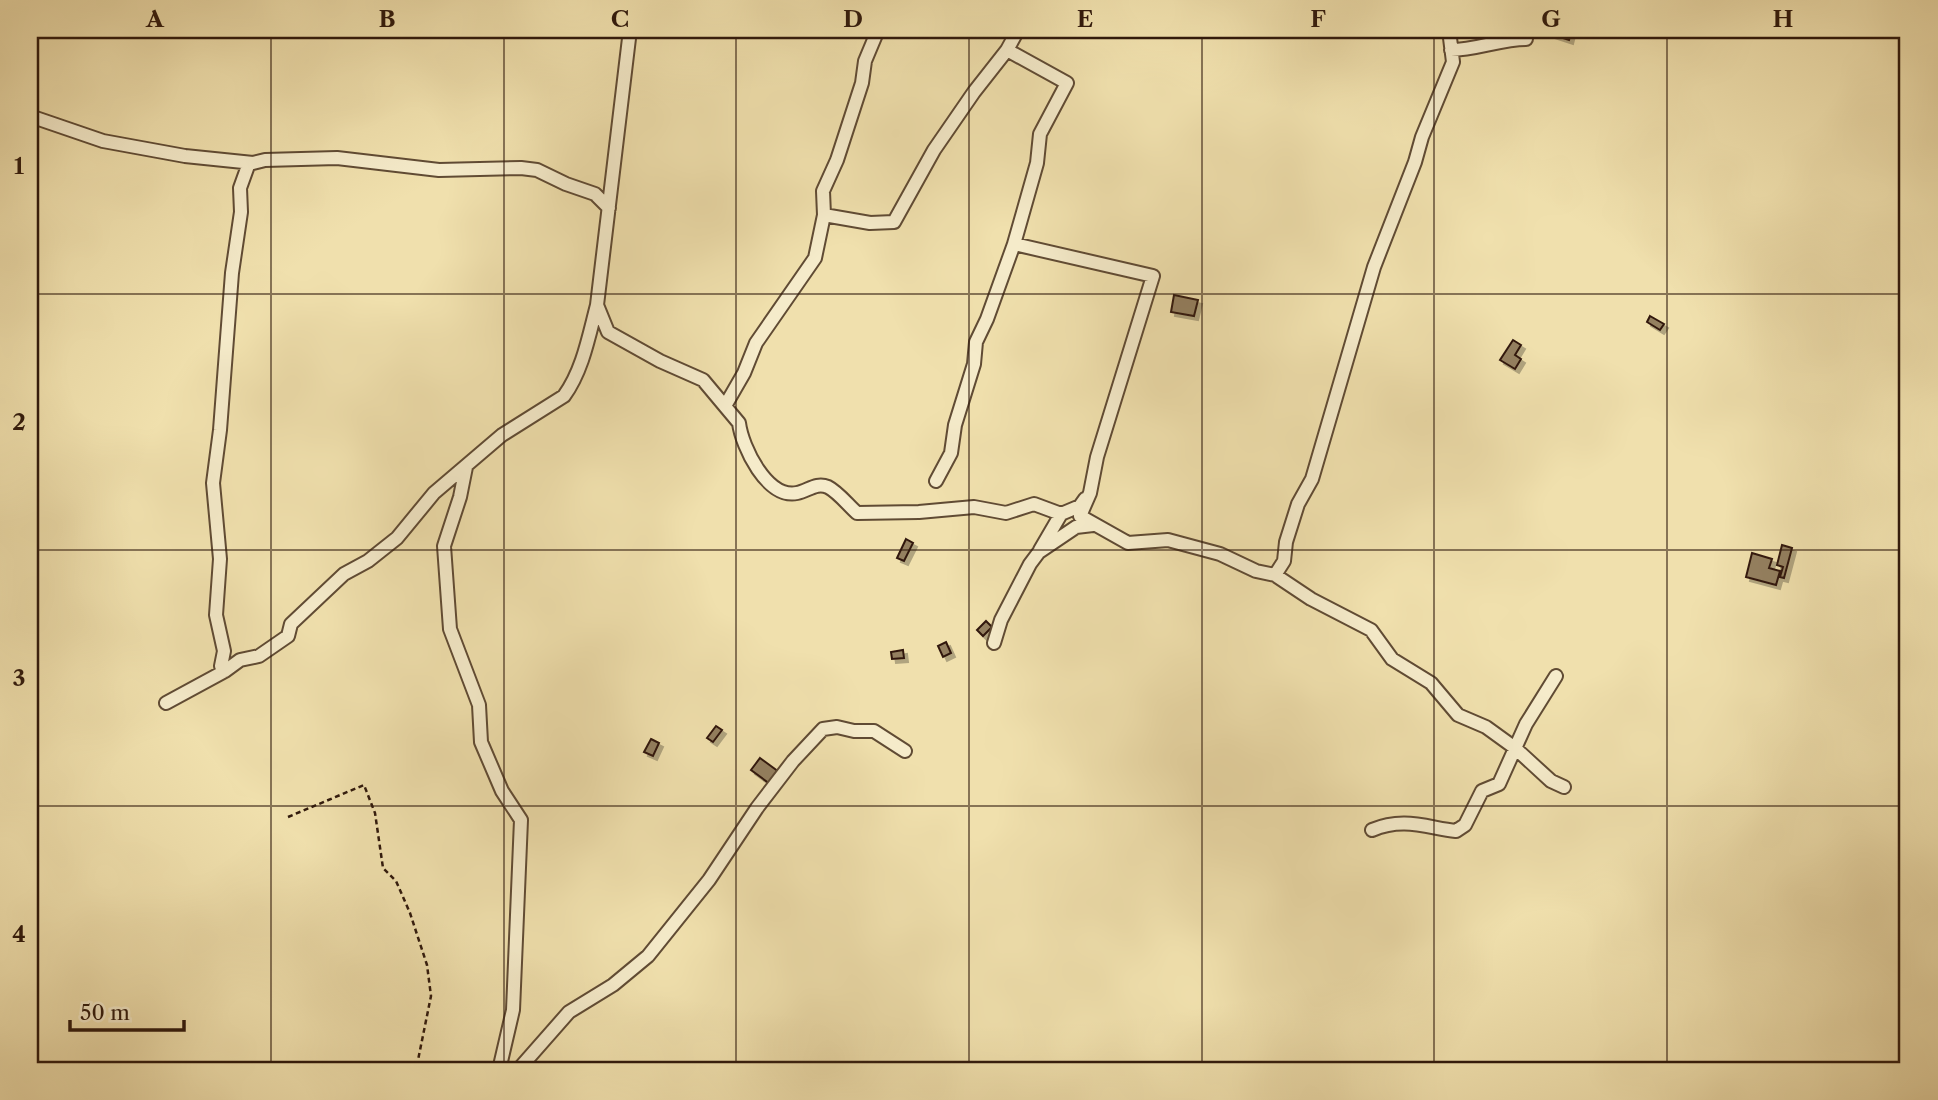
<svg xmlns="http://www.w3.org/2000/svg" width="1938" height="1100" viewBox="0 0 1938 1100" font-family="'Libre Caslon Text',serif">
<defs>
<filter id="shadow"><feDropShadow dx="4" dy="4" stdDeviation="0" flood-color="#0004"/></filter>
</defs>
<rect width="100%" height="100%" fill="#f0e0ad"/>
<filter id="stains"><feTurbulence type="fractalNoise" baseFrequency=".00286" numOctaves="4"/><feColorMatrix values="0 0 0 0 .2 0 0 0 0 .09 0 0 0 0 .02 0 0 0 .5 -.17"/></filter>
<radialGradient id="worn" r=".72"><stop offset=".6" stop-color="#630" stop-opacity="0"/><stop offset="1" stop-color="#630" stop-opacity=".3"/></radialGradient>
<path fill="#948060" stroke="#30190c" stroke-width="2" filter="url(#shadow)" d="M1549,30h17l5,2 -2,8 -21,-7z
M1174,295l24,5 -4,16 -23,-4z
M1650,316l14,8 -4,6 -13,-8z
M1513,340l8,5 -6,10 6,4 -6,10 -15,-9z
M906,539l7,4 -9,18 -7,-3z
M1782,545l10,3 -8,30 -4,-1 3,-10 -6,-2z
M1752,553l20,6 -3,9 11,3 -4,14 -30,-8z
M986,621l6,6 -9,9 -6,-6z
M946,642l5,11 -8,4 -5,-11z
M903,650l1,8 -12,1 -1,-7z
M716,726l6,4 -9,12 -6,-4z
M651,739l8,4 -6,13 -9,-4z
M760,758l19,14 -9,12 -19,-14z"/>
<g fill="none" stroke-linecap="round" stroke-linejoin="round">
<defs>
<path id="minor" d="M630,30l-33,275 11,27 52,29 43,19 36,43c3,24 28,76 58,70 11,-2 19,-11 31,-6 10,5 20,18 29,26l62,-1 55,-5 32,6 28,-9 27,10 19,-8 5,-7
M1018,30l-11,20 60,33 -27,51 -3,29 -23,81 139,32 -56,181 -7,36 -10,23 48,27 40,-3 52,14 36,17 19,4 9,-14 2,-19 12,-38 14,-25 62,-212 41,-105 7,-25 31,-75 -4,-32
M1451,50c25,0 50,-11 75,-11
M30,116l73,25 82,15 68,7 12,-3 72,-2 102,12 82,-2 16,2 29,14 29,10 14,14
M824,215l-1,-24 14,-31 25,-77 3,-22 13,-31
M725,406l19,-33 12,-30 59,-85 9,-43 46,8 24,-1 40,-72 40,-58 33,-42
M466,467l-6,30 -16,49 6,83 29,76 2,37 21,49 19,29 -8,190 -14,60
M936,481l15,-28 4,-28 19,-61 2,-22 11,-23 27,-75
M1040,550l21,-36
M1275,575l36,24 60,31 21,29 39,24 27,32 28,12 29,21 36,33 13,6
M994,643l7,-23 29,-56 9,-12 37,-25 17,-2
M225,671l-4,-5 3,-15 -8,-36 4,-56 -7,-76 7,-53 12,-157 9,-61 -1,-24 9,-25
M166,703l59,-32 15,-11 19,-4 29,-20 3,-12 53,-50 24,-13 29,-23 37,-45 68,-58 62,-39c19,-26 25,-61 33,-91
M1372,830c31,-13 53,-3 84,1l9,-6 17,-34 17,-7 27,-60 30,-48
M518,1070l51,-58 44,-27 35,-29 61,-76 48,-72 36,-47 30,-32 14,-2 17,4h20l31,20"/>
</defs>
<use href="#minor" stroke="#604b34" stroke-width="16"/>
<path stroke="#30190c" stroke-width="2.5" stroke-dasharray="5 3.5" stroke-linecap="butt" d="M288,817l76,-32 11,28 8,55 13,13 14,32 17,52 4,31 -15,74"/>
<use href="#minor" stroke="#f5ebca" stroke-width="12"/>
</g>
<path fill="none" stroke="#30190c" stroke-width="2" stroke-opacity="0.55" d="M271,30v1040M504,30v1040M736,30v1040M969,30v1040M1202,30v1040M1434,30v1040M1667,30v1040M30,294h1878M30,550h1878M30,806h1878"/>
<rect width="1938" height="1100" fill="none" stroke="#f0e0ad" stroke-width="77"/>
<path d="M70 1020v10h114v-10" fill="none" stroke="#30190c" stroke-width="3.5"/>
<text x="80" y="1020" font-size="21" fill="#30190c" stroke="#f5ebca" stroke-width="5" paint-order="stroke">50 m</text>
<rect x="38" y="38" width="1861" height="1024" fill="none" stroke="#30190c" stroke-width="2.5"/>
<g font-size="23" text-anchor="middle" font-weight="bold" fill="#30190c">
<text x="155" y="27">A</text>
<text x="387" y="27">B</text>
<text x="620" y="27">C</text>
<text x="853" y="27">D</text>
<text x="1085" y="27">E</text>
<text x="1318" y="27">F</text>
<text x="1551" y="27">G</text>
<text x="1783" y="27">H</text>
<text x="19" y="174">1</text>
<text x="19" y="430">2</text>
<text x="19" y="686">3</text>
<text x="19" y="942">4</text>
</g>
<rect width="100%" height="100%" filter="url(#stains)"/>
<rect width="100%" height="100%" fill="url(#worn)"/>
</svg>
